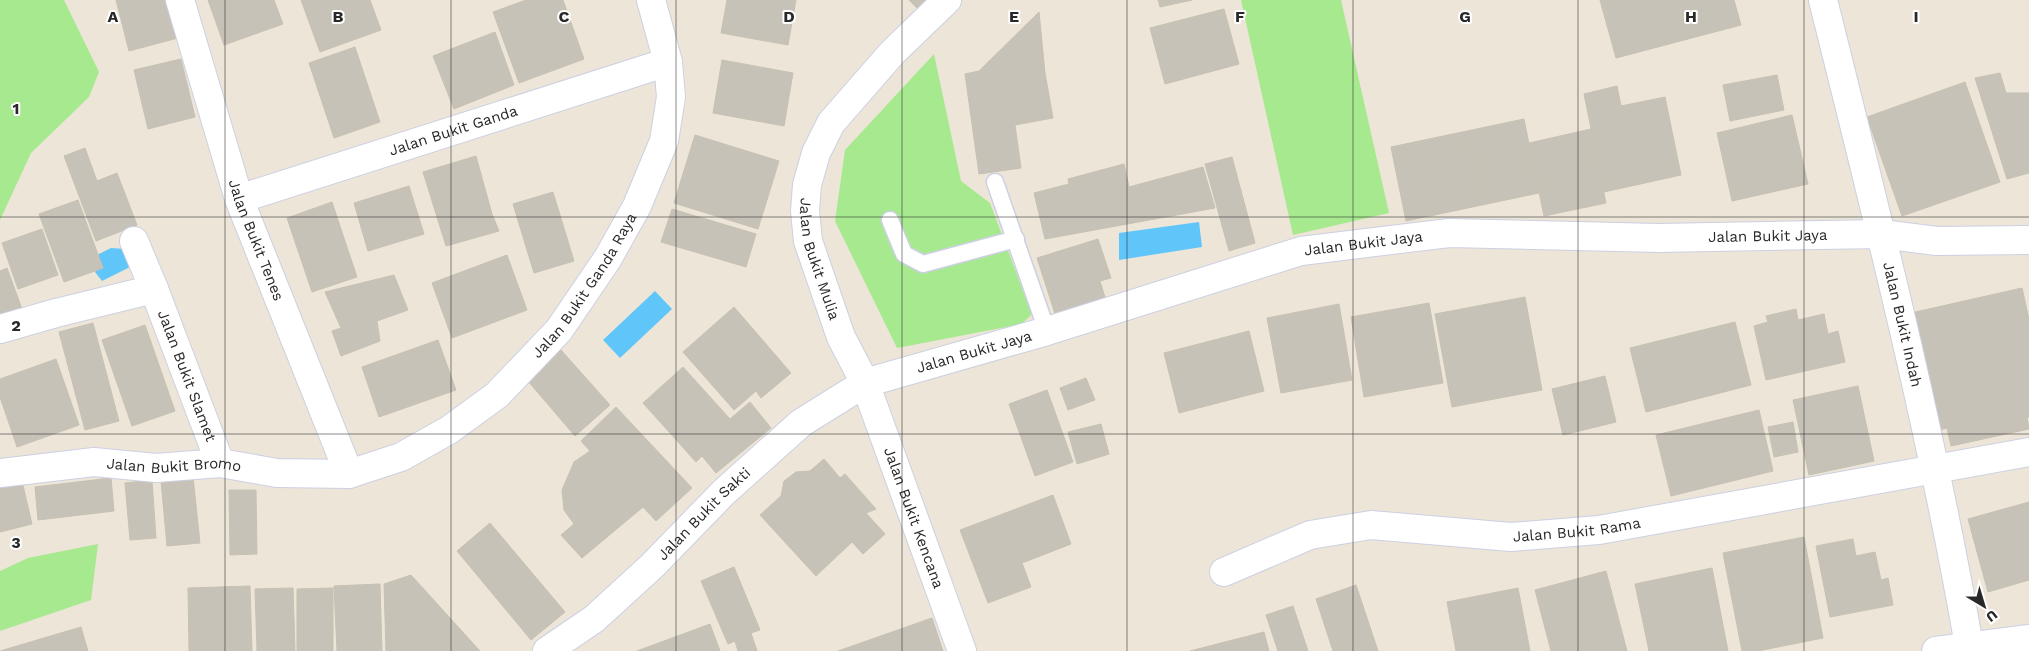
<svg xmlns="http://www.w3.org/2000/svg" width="2029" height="651" viewBox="0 0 2029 651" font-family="'Work Sans',sans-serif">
<rect width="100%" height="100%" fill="#ece5d8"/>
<path fill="#a7e98e" d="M0,0h64l35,72 -10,25 -58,56 -31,67z
M1241,0h100l48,213 -96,22z
M934,54l27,127 29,22 42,111 -10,10 -125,24 -62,-127 10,-71z
M98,544l-7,56 -91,31v-60l28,-13z"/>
<path fill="#60c6fa" d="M1199,222l3,25 -83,13v-27z
M111,248l14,1 9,10 -4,8 -28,14 -7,-9v-16z
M655,291l17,18 -52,49 -17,-18z"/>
<path fill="#c7c2b8" stroke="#c7c1b2" d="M116,0h52l10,38 -49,13z
M208,0h66l9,24 -59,21z
M301,0h69l11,30 -61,22z
M526,0h37l21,59 -65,24 -26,-71z
M727,0h69l-8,45 -67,-12z
M909,0h32l-16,16z
M1158,0h34l-32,7z
M1600,0h134l7,25 -125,33z
M1224,9l15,55 -74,20 -15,-56z
M1039,12l6,61 8,45 -38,7 6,43 -42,6 -14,-100 14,-3z
M495,32l19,53 -60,24 -21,-53z
M355,47l25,75 -46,16 -25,-75z
M181,59l14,58 -47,12 -14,-59z
M722,60l71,13 -9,53 -71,-13z
M2000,73l6,20h23v80l-22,6 -32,-101z
M1777,75l7,35 -54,11 -7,-36z
M1965,82l35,100 -98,34 -35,-99z
M1617,86l4,20 44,-9 16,78 -77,17 -20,-98z
M1792,115l16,69 -76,17 -15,-68z
M1524,119l15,74 -57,12 -15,-74z
M1591,129l15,74 -62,13 -15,-73z
M1467,131l15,74 -76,16 -15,-74z
M695,135l84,26 -21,68 -84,-26z
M85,148l12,33 20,-8 20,52 -41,16 -32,-85z
M476,156l16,58 7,17 -53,15 -23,-74z
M1232,157l23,86 -26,8 -24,-87z
M1124,164l5,23 74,-20 12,41 -170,31 -11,-46 35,-9 -1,-5z
M409,186l15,48 -56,17 -14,-48z
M553,192l21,69 -40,12 -21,-69z
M78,200l25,68 -39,14 -25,-68z
M332,202l25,75 -45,15 -25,-74z
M672,209l84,25 -10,33 -85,-25z
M42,229l16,46 -40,14 -16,-46z
M1098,239l13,39 -11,3 7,23 -50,16 -20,-62z
M507,255l20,55 -75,28 -20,-55z
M7,268l15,41 -22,8v-46z
M394,275l14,35 -31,11 3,20 -39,15 -9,-25 9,-3 -16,-36z
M2022,288l7,31v98h-2l2,12 -78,17 -4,-18 -11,3 -25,-118z
M1525,297l17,93 -90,17 -17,-93z
M1429,303l14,80 -79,14 -13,-80z
M1339,304l13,76 -71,13 -14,-75z
M734,307l57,66 -30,25 -5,-7 -22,19 -51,-58z
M1796,309l2,11 26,-6 4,20 10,-3 7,31 -79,18 -12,-54 14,-4 -2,-6z
M1735,322l16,63 -105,27 -16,-64z
M93,323l26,98 -34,9 -26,-98z
M145,325l30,86 -43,15 -30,-86z
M1249,331l15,60 -85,22 -15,-60z
M438,340l18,50 -77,27 -17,-50z
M561,350l49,55 -35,31 -48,-56z
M56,359l23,66 -62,22 -17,-50v-18z
M683,367l47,52 20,-17 21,26 -55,45 -14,-17 -6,6 -53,-59z
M1605,376l11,46 -53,13 -11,-46z
M1086,378l9,22 -27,10 -8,-22z
M1858,386l16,75 -65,14 -16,-75z
M1047,390l26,72 -38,14 -26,-72z
M616,407l76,81 -36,33 -13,-14 -61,51 -21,-23 13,-11 -10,-14 -2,-20 12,-28 16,-11 -9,-10z
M1759,410l14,61 -102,25 -15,-61z
M1793,422l5,30 -24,5 -6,-30z
M1101,424l8,30 -32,10 -9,-32z
M824,459l16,19 5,-4 31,35 -10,4 19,21 -22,20 -11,-12 -36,34 -56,-61 21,-19 3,-15 12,-9 14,-1z
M193,477l7,66 -33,3 -6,-65z
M111,478l3,33 -76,9 -3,-33z
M152,480l4,58 -26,2 -5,-57z
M22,481l10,43 -32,8v-45z
M229,490h27l1,64 -27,1z
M1053,495l18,49 -49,19 9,24 -43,16 -28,-73z
M2029,502v78l-41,12 -20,-73z
M490,523l75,89 -34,28 -74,-89z
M1804,537l19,101 -65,13h-16l-19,-98z
M1853,539l3,17 19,-4 6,28 7,-2 5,27 -63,12 -14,-71z
M734,567l26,63 -9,3 6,18h-19l-3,-10 -7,3 -27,-63z
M1712,568l16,83h-79l-14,-67z
M1606,571l21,80h-76l-16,-61z
M411,575l69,76h-94l-2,-67z
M380,584l2,67h-45l-3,-65z
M1356,585l22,66h-45l-17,-52z
M250,586l2,65h-63l-1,-63z
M293,588l2,63h-38l-2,-62z
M333,588v63h-36v-62z
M1518,588l12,63h-74l-9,-49z
M1293,606l15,45h-30l-12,-36z
M932,618l11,33h-105z
M710,624l10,27h-83z
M81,627l7,24h-88z
M1264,632l5,19h-79z"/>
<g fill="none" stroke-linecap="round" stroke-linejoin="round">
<defs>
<path id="lane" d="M995,182l52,149
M890,220l14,34 19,10 93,-25"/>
<g id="street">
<path id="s1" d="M180,0l59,199 110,275"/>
<path id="s2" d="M947,0l-55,53 -61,70 -15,30 -9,32 -2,26 3,30 33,96 24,46 97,268"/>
<path id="s3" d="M1823,0c54,216 109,432 147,651"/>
<path id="s4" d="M239,199l429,-137"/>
<path d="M134,241l20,48"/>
<path id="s5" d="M0,329l56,-16 98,-24 66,174"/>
<path id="s6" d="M0,473l94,-11 62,6 64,-5 57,10 72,1 52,-17 48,-27 48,-35 62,-65 49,-72 29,-52 27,-65 7,-44 -3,-35 -17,-62"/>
<path id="s7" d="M1224,572l86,-37 61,-10 140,12 88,-7 430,-78"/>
<path id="s8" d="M547,651l47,-32 58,-53 72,-74 77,-69 64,-40 182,-52 254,-80 148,-18 209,5 223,-4 56,7 92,-1"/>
<path d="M1936,651l93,-12"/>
</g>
</defs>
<use href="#lane" stroke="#cdd0e3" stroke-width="19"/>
<use href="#street" stroke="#cdd0e3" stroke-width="30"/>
<use href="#lane" stroke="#fff" stroke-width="16"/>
<use href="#street" stroke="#fff" stroke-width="28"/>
</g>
<path fill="none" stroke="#282828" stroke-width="1" stroke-opacity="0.55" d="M225,0v651M451,0v651M676,0v651M902,0v651M1127,0v651M1353,0v651M1578,0v651M1804,0v651M0,217h2029M0,434h2029"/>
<g text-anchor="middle" stroke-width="4" stroke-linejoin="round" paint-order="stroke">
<g font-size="15" fill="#282828" stroke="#fff">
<text dy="5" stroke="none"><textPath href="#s4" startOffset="225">Jalan Bukit Ganda</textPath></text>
<text dy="5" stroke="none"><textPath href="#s8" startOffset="1341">Jalan Bukit Jaya</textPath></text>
<text dy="5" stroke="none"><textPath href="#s1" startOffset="252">Jalan Bukit Tenes</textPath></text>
<text dy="5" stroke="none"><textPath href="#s8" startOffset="936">Jalan Bukit Jaya</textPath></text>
<text dy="5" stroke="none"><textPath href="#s2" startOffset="312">Jalan Bukit Mulia</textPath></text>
<text dy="5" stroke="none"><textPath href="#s6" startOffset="661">Jalan Bukit Ganda Raya</textPath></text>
<text dy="5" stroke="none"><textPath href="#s3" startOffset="334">Jalan Bukit Indah</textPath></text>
<text dy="5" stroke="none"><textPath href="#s8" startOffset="531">Jalan Bukit Jaya</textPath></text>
<text dy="5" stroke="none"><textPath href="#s5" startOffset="252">Jalan Bukit Slamet</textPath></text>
<text dy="5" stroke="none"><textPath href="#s6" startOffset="175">Jalan Bukit Bromo</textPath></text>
<text dy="5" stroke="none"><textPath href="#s8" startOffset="209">Jalan Bukit Sakti</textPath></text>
<text dy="5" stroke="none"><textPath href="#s2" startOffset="589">Jalan Bukit Kencana</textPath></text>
<text dy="5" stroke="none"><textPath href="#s7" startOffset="362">Jalan Bukit Rama</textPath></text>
</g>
</g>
<g font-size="16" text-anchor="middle" font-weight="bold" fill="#282828" stroke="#fff" stroke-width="4" stroke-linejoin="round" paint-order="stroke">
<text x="113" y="22">A</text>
<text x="338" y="22">B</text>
<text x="564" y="22">C</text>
<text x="789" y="22">D</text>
<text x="1014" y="22">E</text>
<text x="1240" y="22">F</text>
<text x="1465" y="22">G</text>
<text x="1691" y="22">H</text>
<text x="1916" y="22">I</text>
<text x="16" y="114">1</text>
<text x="16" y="331">2</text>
<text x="16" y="548">3</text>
</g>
<g transform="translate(1984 606) rotate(142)" stroke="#ffffff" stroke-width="4" paint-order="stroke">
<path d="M0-4L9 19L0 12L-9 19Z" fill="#282828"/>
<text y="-8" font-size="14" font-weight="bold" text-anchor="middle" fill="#282828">U</text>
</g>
</svg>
